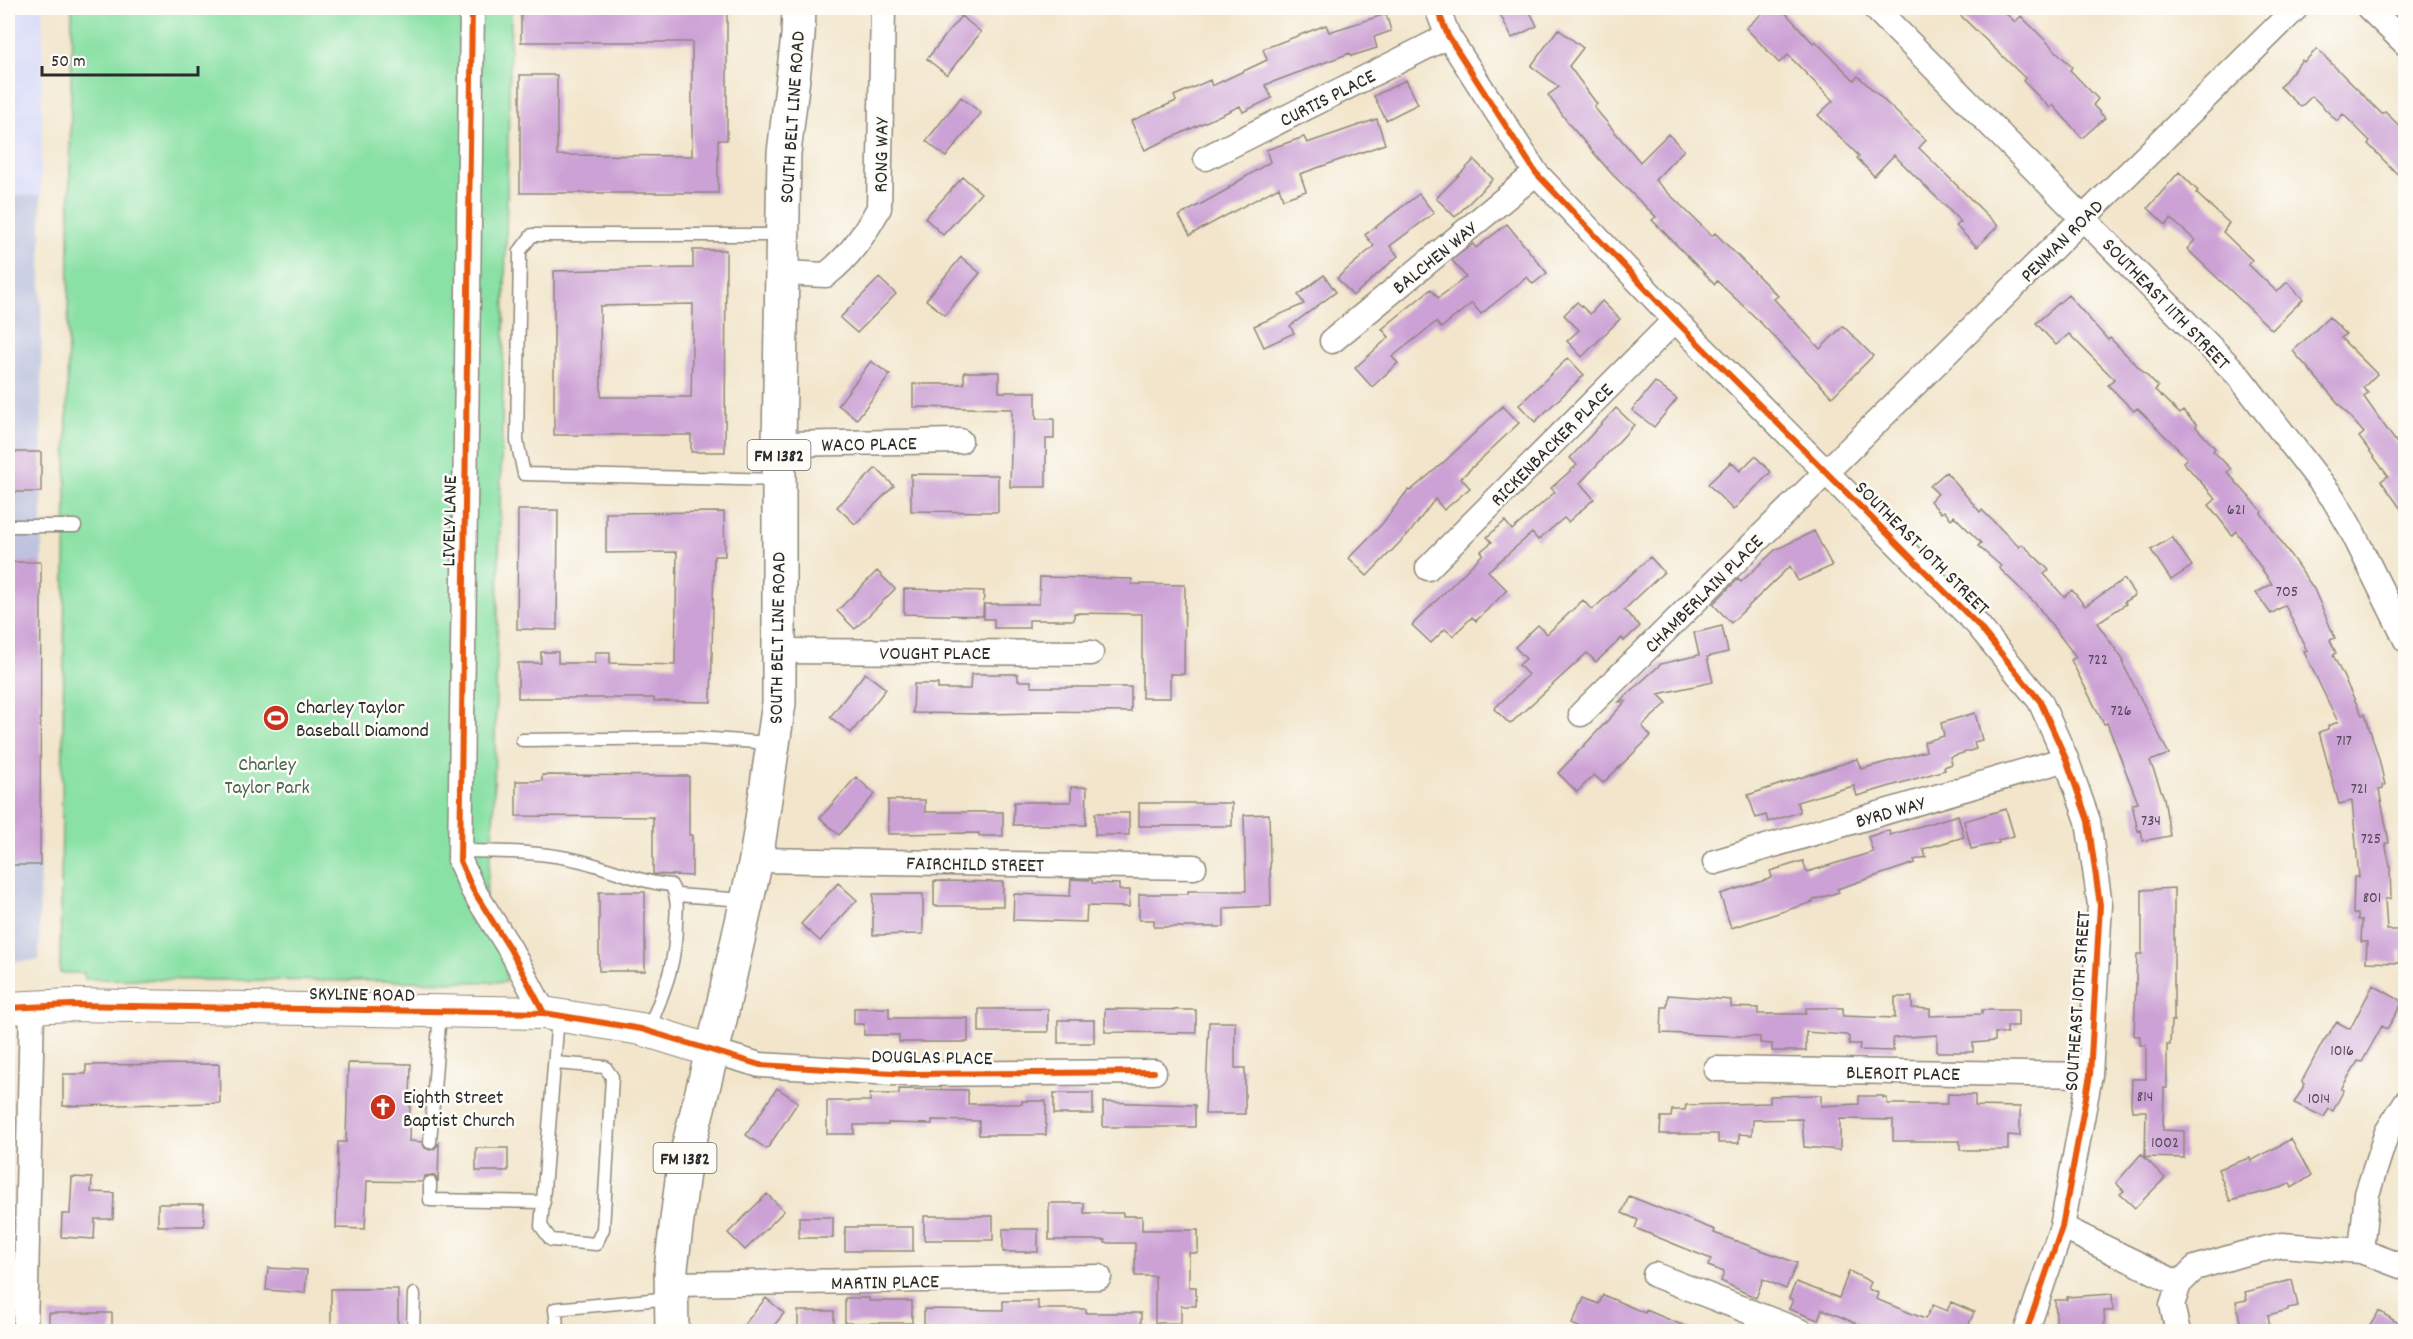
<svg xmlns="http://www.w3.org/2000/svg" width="2413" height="1339" viewBox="0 0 2413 1339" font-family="Dekko,sans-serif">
<rect width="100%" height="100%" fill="#fdfcf7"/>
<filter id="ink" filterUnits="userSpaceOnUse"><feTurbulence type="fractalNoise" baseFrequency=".0167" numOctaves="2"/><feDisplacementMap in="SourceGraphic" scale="12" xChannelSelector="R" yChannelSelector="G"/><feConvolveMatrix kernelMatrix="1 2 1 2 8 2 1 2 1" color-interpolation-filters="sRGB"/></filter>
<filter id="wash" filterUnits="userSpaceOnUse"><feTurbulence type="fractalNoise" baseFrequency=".008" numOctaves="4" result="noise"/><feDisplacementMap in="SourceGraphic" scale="24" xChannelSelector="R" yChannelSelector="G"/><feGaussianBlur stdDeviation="1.35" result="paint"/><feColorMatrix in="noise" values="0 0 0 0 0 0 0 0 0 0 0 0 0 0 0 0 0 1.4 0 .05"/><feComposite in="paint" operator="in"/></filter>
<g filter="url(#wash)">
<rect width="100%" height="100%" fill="#f2e5cb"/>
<path fill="#d5d8f9" d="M8,8h35l-2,187 -33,1z"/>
<path fill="#bdc3de" d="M41,195l1,375 -3,390 -31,2v-766z"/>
<path fill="#8ae1a5" stroke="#5a8668" stroke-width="1.5" d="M72,8h439l-18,827 -11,89 24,32v26l-421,-3 -1,-6h-24z"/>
<g id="blocks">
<path fill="#cca1d5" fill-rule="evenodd" d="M521,8h206v132h-9v53h-198v-118h37v80l135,1v-114h-171z
M1497,8h31l9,18 -25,12z
M1768,8h13l32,35 2,-2 39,39 4,-4 68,64 -7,8 79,78 -21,21 -21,-21 5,-4 -67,-67 -20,21 -17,-18 2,-2 -41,-41 15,-14 -45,-46 -9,8 -33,-35z
M1953,8h47l15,14 6,-6 51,51 -2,3 28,29 -5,6 12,13 -23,20 -29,-33 -3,3 -27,-27 2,-3z
M1386,14l5,17 -17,6 3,11 -26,8 -1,-3 -85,32 7,13 -29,14 -3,-6 -95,44 -14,-29 45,-20 -2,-5 36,-16 2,6 55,-26 -4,-11 63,-24 3,7z
M961,16l20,16 -34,43 -20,-16z
M1558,29l25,19 -14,18 28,38 -3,3 46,55 28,-28 16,16 -29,30 57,56 3,-3 63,63 -4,3 46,50 23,-23 30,30 -41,41 -76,-79 -39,-37 -2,3 -63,-64 4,-3 -44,-43 -43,-50 -21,-29 11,-8 -28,-21z
M2317,49l65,65 3,-2 21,20v51l-38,-39 2,-3 -27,-27 -6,7 -25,-25 -11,11 -21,-20 22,-27 2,2z
M1406,80l12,24 -32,16 -12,-24z
M961,97l20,16 -35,44 -20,-16z
M1377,119l8,25 -85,30 6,17 -23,8 -4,-12 -89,48 -11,-19 51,-28 -1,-1 41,-25 -4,-12 38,-13 3,6z
M1474,160l19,19 -38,38 -19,-19z
M2179,172l19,19 -2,2 33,30 -6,9 29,28 -4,4 29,28 10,-10 16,17 -31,31 -85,-81 8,-9 -24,-21 -5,6 -18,-17z
M963,177l18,16 -38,42 -18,-17z
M1419,194l15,19 -44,33 8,10 -45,40 -16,-18 37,-32 -9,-11z
M1507,224l40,49 -14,11 -6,-7 -46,37 -9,-11 -31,25 -5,-6 -44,35 6,6 -26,24 -17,-19 34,-31 -7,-8 49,-40 7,9 28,-21 -14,-17 21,-16 3,4z
M693,250h33l-1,202h-34v-17h-137v-164l139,-3zM693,304l-2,93h-90l-1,-91z
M961,257l19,16 -35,42 -19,-15z
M1324,275l12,17 -46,34 4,7 -30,14 -10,-21 50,-22 -6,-9z
M879,278l17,16 -39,39 -17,-15z
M2068,295l40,45 2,-2 48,49 -3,3 25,24 3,-3 14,14 -1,2 19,21 -2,3 18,18 -4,3 35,39 -1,2 53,76 21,49 -5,2 6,13 -3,2 29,60 3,-1 14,45 6,26 -3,1 1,3 -4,1 7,36 3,17h-4l5,23 1,33h-6l2,31h17v22h-5v11l-33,-1 1,-20h-6l1,-22h-4v-6h-5l1,-37h5l-7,-76 -13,3 -20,-72 9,-3v-3l10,-4 -34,-70 3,-1 -22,-46 -14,9 -15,-21 16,-9 -36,-53 -4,4 -23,-30 7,-6 -33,-37 4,-4 -50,-50 -3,3 -26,-26 6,-6 -45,-45 -13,11 -20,-22z
M1602,301l18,18 -38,38 -15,-16 12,-11 -15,-15 13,-13 13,12z
M2329,317l17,17 -5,4 36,36 -14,14 5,5 -4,4 42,59v60l-25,-35 7,-5 -29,-39 5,-4 -71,-82z
M1568,358l16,17 -49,47 -16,-17z
M871,361l19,14 -33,44 -19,-14z
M964,372h35v20h37v27h18v20h-8v48h-36l2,-78 -99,-2v-23h51z
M1655,382l22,17 -23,28 -22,-17z
M1503,406l16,17 -58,55 9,10 -26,22 -9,-11 -24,32 -44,45 -18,-18 33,-34 26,-34 2,1 33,-28z
M1616,408l18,17 -54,58 14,16 -26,23 -4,-4 -26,22 -6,-7 -44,38 19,19 -31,31 -4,-4 -19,19 -8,-7 -14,14 -19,-18 71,-71 -2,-3 11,-9 -5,-5 18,-16 7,9 43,-38 -4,-4 26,-23 -7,-7z
M8,452h33v40h-33z
M1755,456l16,16 -38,38 -25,-26 23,-22 9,9z
M876,468l18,18 -39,38 -18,-17z
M1946,472l34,40 2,-2 37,37 3,-3 27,26 -5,4 20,23 8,-7 13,16 39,-27 11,16 -11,7 2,2 -29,19 27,38 -2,1 47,92 -19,7 14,37 6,38 -27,5 -2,-11 -3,1 -6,-27 6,-1 -31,-80 -3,1 -33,-64 5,-3 -40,-53 -37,-36 2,-2 -23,-20 3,-3 -27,-27 -3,3 -7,-8 -3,2 -11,-12 8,-7 -8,-8z
M911,474l87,1v37l-87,-1z
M518,510h40l-1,120 -40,-1z
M724,512l1,44h-11l-3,146 -57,-1v-3h-136v-35h23v-11h17v11h37v-11h15v11l65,2 2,-113 -71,1v-40z
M1814,531l18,35 -34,15 -8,-15 -59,57 -18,-19 25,-25 3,3 34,-32z
M2172,537l20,29 -21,14 -20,-30z
M1650,557l14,15 -40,38 16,16 -16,15 -2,-3 -26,24 -9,-9 -77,71 -16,-15 34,-34 -9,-10 7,-6 -11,-12 23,-22 9,9 36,-34 9,10z
M8,562h33l-1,303h-32z
M877,571l18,18 -40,40 -18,-18z
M1040,577l92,2v5l53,1 -1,89h-14v24h-28v-84l-68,-1v7h-45v8h-35v-9h-10v-15h55z
M904,589l80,2 -1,25 -79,-2z
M1722,626l6,26 -21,5 6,25 -55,12 9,9 -25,23 9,10 -48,47 -9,-8 -17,17 -19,-19 68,-72 -7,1 42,-38 38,-9 -5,-22z
M865,673l21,16 -35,44 -21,-16z
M971,674h47v7h13v6h100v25l-100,-1v2l-47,1 -71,-1 1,-29h24v5h32z
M1975,713l7,27 -8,2 2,7 -26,8 2,7 -8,3 1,3 -88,26 -3,-10 -23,6 -34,10 3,10 -32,10 -2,-7 -10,3 -8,-23 109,-36 4,10 65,-18 -2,-9 20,-6 -3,-13z
M542,775l147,1v59h3v41l-39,-2v-57l-137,-1v-35h26z
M856,777l19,17 -36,41 -19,-17z
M1071,787h16l-1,38h-73l1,-23h57z
M888,800h37v12h78v24h-24v-3l-91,1z
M1139,803h93v23h-93z
M2006,809l8,27 -16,4 1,3 -28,6 -7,-28z
M1095,813h34v22h-34z
M1269,814l2,92 -47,2v19h-70v-7h-15v-26h49v-3h58l-2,-76z
M1958,815l6,22 -41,12 3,8 -12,3 1,3 -78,26 2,3 -26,8v2l-82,26 -11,-34 49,-15 3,-2 -2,-6 33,-10 4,11 66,-20 -5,-15 21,-7 1,5z
M1071,879l21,1v3l27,1v6h11l-1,17 -42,-1 -1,16 -73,-2 1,-26 56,2z
M934,881l69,1v24h-69z
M838,883l19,17 -37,41 -19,-17z
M2174,888v133h-3l-1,24h-3v43h-3l-1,42 21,1v27l-39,-1 1,-46h-14l-1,-9 1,-23h14v-34h-6v-9h-6l3,-82h5v-64z
M599,892h46v79h-46z
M873,894h50v40l-50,1z
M2373,985l30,17 -16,27 -5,-3 -20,36 -4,-1 -17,28 3,1 -11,21 -4,-2 -5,8 -30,-14 11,-19 -3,-3 21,-39 14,-20 13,7z
M1668,995l63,5v7l27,1v6h48v-6h37v8l52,2v-21h17v11l18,1v7l52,-2v-4h36v16h-11v7h-12v8l-22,2v9h-36v-17l-44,3v13l-34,-1 1,-6h-11v-7l-3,-2 -40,-3v19h-34v-7l-12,-1v-6l-99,-4 1,-26h5z
M854,1008h35v10h79v24h-69v-7h-35v-11h-10z
M979,1009h69v23h-69z
M1105,1009l91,1v23l-91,-1z
M1058,1020h36v23h-36z
M1209,1022h26v46h10v46h-40z
M348,1063l63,1 -2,77 13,1 3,6 5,2 4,-1 5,-6 -1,39 -3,-6 -4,-1 -6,1 -3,6 -55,-1 -2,48 -29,-1 2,-86h8z
M219,1064l1,39 -157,3v-32h23v-9z
M777,1088l21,14 -31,47 -21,-14z
M899,1089l69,1v14h54v-3h24v34h-67v-14l-47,-1v4l-44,-1v2h-34v9h-27v-33h43v-7h29z
M1054,1093h39v21h-39z
M1948,1094l27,1v11l45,1v29l-12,-1v15h-48v-9h-67v-21l-53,-1v31l-36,-3 -2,-28 -49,1 -1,15 -13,-1v9h-21v-9h-58l1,-17h10l1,-7h13l1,-5 84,-2v-7l51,-1v11l38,-2v-8h24v2h4v6h60z
M1103,1102l92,3v22h-92z
M2291,1139l20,37 -19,12 -2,-5 -7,4 -53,14 -12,-32 32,-11 1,3z
M476,1148h32v23h-32z
M2141,1154l24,24 -30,30 -15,-14 4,-3 -8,-8z
M72,1177l20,1 -1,14 23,1 -1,26h-18l-1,20 -33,-2 1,-23h8z
M767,1194l17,17 -39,39 -17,-17z
M1629,1196l86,34 -1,3 83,30 -11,26 -23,-10 -7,19 -35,-17 3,-9 -16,-6 3,-7 -76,-31 3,-8 -16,-7z
M1049,1203h35v10h39v3h19v14h56v23h-9v34h7v19h-15v17h-26v-47h-20v-33h-30v-3h-56z
M158,1204h46v22h-46z
M924,1216h69v24h-69z
M799,1217h34v21h-34z
M845,1227h68v24h-68z
M1003,1229h35v23h-35z
M268,1268l39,2 -2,23 -39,-3z
M1849,1271l22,11 -3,7 10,4 -2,6 49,20 8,-14 14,6 4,-9 23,10 -8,20h-89l-55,-23 -4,11 -29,-11 4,-9 -4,-2 7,-16 43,16z
M2292,1280l6,26 -10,2v2l-20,5 3,17h-29l-6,-30 11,-2 -2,-8z
M331,1289h67v43h-67z
M2112,1294l1,17h-9l1,21h-48l-2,-32h12v-3z
M1603,1295l42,18 1,-3 53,22h-110l-17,-8 12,-26 15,6z
M766,1298l18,15 -15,19h-31z
M845,1298h24v3h43v22h-67z
M1003,1301h35v8h48v4h55v19h-217v-23l79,1z
M798,1311h36v21h-36z
M2379,1311l27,17v4h-40z
M49,1313h63v19h-63z"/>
</g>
</g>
<g filter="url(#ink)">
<use href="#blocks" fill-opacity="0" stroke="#8e887b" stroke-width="1.5"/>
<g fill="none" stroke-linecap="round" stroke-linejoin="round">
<defs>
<path id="service" d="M778,480l-254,-6 -7,-33 3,-190 12,-16h250
M8,526h67
M522,740l176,-2 73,5
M460,851c41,1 81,0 121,10 31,8 58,21 90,24 7,12 6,23 5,37 0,44 -12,68 -28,109
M677,895l67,5
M555,1063l50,4 7,10 -9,152 -7,15 -45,-4 -10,-14 17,-209
M430,1142l10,-130
M430,1183v17l114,2
M413,1332l1,-38
M558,1332l-3,-23 116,-11"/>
<path id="minor" d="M472,8l-12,853 13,29 37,59 34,64
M1437,8l11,28 88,137 139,147 302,304 63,77 26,58 22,62 12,84 -10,170 -28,152 -36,105
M1875,8l362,366 96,124 17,29 56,113
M2369,8l37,36
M1206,158l242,-122
M782,273l44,2c24,-19 38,-40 53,-67l4,-200
M1332,341l204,-168
M779,444l181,-3
M1428,568l247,-248
M778,651l313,2
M1581,714l715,-706
M756,860l438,7
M1715,862l351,-103
M712,1051l48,14 149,9 245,-2
M1716,1069l374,6
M2062,1227l117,57
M2361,1251l6,-57 20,-62 19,-30
M1655,1275l147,57
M672,1284l427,-7
M25,1332l7,-325
M2178,1332l-6,-27 7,-21 16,-16 47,-14 40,-9 79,6 45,17"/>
<path id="tertiary" d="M8,1008l63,-3 473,8 97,16 71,22"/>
<path id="primary" d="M672,1332l-1,-64 13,-104 35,-140 37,-164 23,-157v-259l5,-291 14,-117 1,-28"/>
</defs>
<use href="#service" stroke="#8e887b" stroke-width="15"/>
<use href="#minor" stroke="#8e887b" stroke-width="27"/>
<use href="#tertiary" stroke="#8e887b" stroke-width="34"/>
<use href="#primary" stroke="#8e887b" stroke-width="36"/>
<use href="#service" stroke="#fff" stroke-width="12"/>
<use href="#minor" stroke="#fff" stroke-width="24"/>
<use href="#tertiary" stroke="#fff" stroke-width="32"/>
<use href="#primary" stroke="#fff" stroke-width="33"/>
<defs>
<path id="cycleway" d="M472,8l-12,853 13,29 37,59 34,64
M1437,8l11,28 88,137 139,147 302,304 63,77 26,58 22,62 12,84 -10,170 -28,152 -36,105
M8,1008l63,-3 473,8 97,16 119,36 149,9 245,-2"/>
</defs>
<use href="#cycleway" stroke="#fdfcf7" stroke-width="10"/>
<use href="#cycleway" stroke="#e8590c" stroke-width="6"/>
</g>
</g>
<defs>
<symbol id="stadium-disc" viewBox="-11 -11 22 22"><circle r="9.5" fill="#c8321e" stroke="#fdfcf7"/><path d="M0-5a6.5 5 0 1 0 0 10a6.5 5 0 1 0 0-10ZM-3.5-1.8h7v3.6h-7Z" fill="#fff"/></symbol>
<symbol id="church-disc" viewBox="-11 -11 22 22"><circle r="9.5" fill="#c8321e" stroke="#fdfcf7"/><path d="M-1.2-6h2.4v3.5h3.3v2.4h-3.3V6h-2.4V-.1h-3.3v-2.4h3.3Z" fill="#fff"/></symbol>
</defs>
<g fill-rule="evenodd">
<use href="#stadium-disc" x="261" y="703" width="30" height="30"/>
<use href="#church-disc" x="368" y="1092" width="30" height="30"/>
</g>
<g text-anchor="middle" stroke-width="5" stroke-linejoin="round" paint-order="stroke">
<g font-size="16" fill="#534856">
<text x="2236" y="514">621</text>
<text x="2287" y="596">705</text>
<text x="2098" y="664">722</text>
<text x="2121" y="715">726</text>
<text x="2344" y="745">717</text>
<text x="2359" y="793">721</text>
<text x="2151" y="825">734</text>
<text x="2371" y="843">725</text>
<text x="2372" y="902">801</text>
<text x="2342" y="1055">1016</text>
<text x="2145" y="1101">814</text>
<text x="2319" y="1103">1014</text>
<text x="2165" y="1147">1002</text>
</g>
<g fill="#fdfcf7" stroke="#6a6a68" stroke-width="1.5">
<rect x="747.5" y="440" width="63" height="30" rx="4.5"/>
<rect x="653.5" y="1143" width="63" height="30" rx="4.5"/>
</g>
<g font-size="18" font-weight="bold" fill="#2b2b2b">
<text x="779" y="461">FM 1382</text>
<text x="685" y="1164">FM 1382</text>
</g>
<g font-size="20" fill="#2b2b2b" stroke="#fdfcf7">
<text transform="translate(1327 97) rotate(-27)" y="7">CURTIS PLACE</text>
<text transform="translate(791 117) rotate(-86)" y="7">SOUTH BELT LINE ROAD</text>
<text transform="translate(880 155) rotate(-89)" y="7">RONG WAY</text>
<text transform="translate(2061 240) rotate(-45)" y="7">PENMAN ROAD</text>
<text transform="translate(1434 257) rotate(-39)" y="7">BALCHEN WAY</text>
<text transform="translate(2167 303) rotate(46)" y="7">SOUTHEAST 11TH STREET</text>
<text transform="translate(869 443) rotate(-1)" y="7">WACO PLACE</text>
<text transform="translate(1551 444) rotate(-45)" y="7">RICKENBACKER PLACE</text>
<text transform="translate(448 521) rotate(-89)" y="7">LIVELY LANE</text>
<text transform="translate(1923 547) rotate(45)" y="7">SOUTHEAST 10TH STREET</text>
<text transform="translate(1703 593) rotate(-45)" y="7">CHAMBERLAIN PLACE</text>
<text transform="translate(776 638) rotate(-89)" y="7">SOUTH BELT LINE ROAD</text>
<text x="935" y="659">VOUGHT PLACE</text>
<text transform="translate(1890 811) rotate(-16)" y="7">BYRD WAY</text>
<text transform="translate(975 863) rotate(1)" y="7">FAIRCHILD STREET</text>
<text transform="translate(362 993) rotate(1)" y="7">SKYLINE ROAD</text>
<text transform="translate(2076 1001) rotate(-86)" y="7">SOUTHEAST 10TH STREET</text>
<text transform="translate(932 1056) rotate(1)" y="7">DOUGLAS PLACE</text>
<text transform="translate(1903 1072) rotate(1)" y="7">BLEROIT PLACE</text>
<text transform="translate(885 1281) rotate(-1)" y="7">MARTIN PLACE</text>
</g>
<g font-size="20" fill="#2b2b2b" stroke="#fdfcf7" text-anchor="start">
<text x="296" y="713">Charley Taylor<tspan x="296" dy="23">Baseball Diamond</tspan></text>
<text x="403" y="1103">Eighth Street<tspan x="403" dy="23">Baptist Church</tspan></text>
</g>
<g font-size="20" fill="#486250" stroke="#fdfcf7">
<text x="267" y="770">Charley<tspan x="267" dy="23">Taylor Park</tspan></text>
</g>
</g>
<rect width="2413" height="1339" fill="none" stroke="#fdfcf7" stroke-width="30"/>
<path d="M42 66v9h156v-9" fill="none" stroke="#2b2b2b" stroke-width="3"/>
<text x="51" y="66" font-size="18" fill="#2b2b2b" stroke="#fdfcf7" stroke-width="4.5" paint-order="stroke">50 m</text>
</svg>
